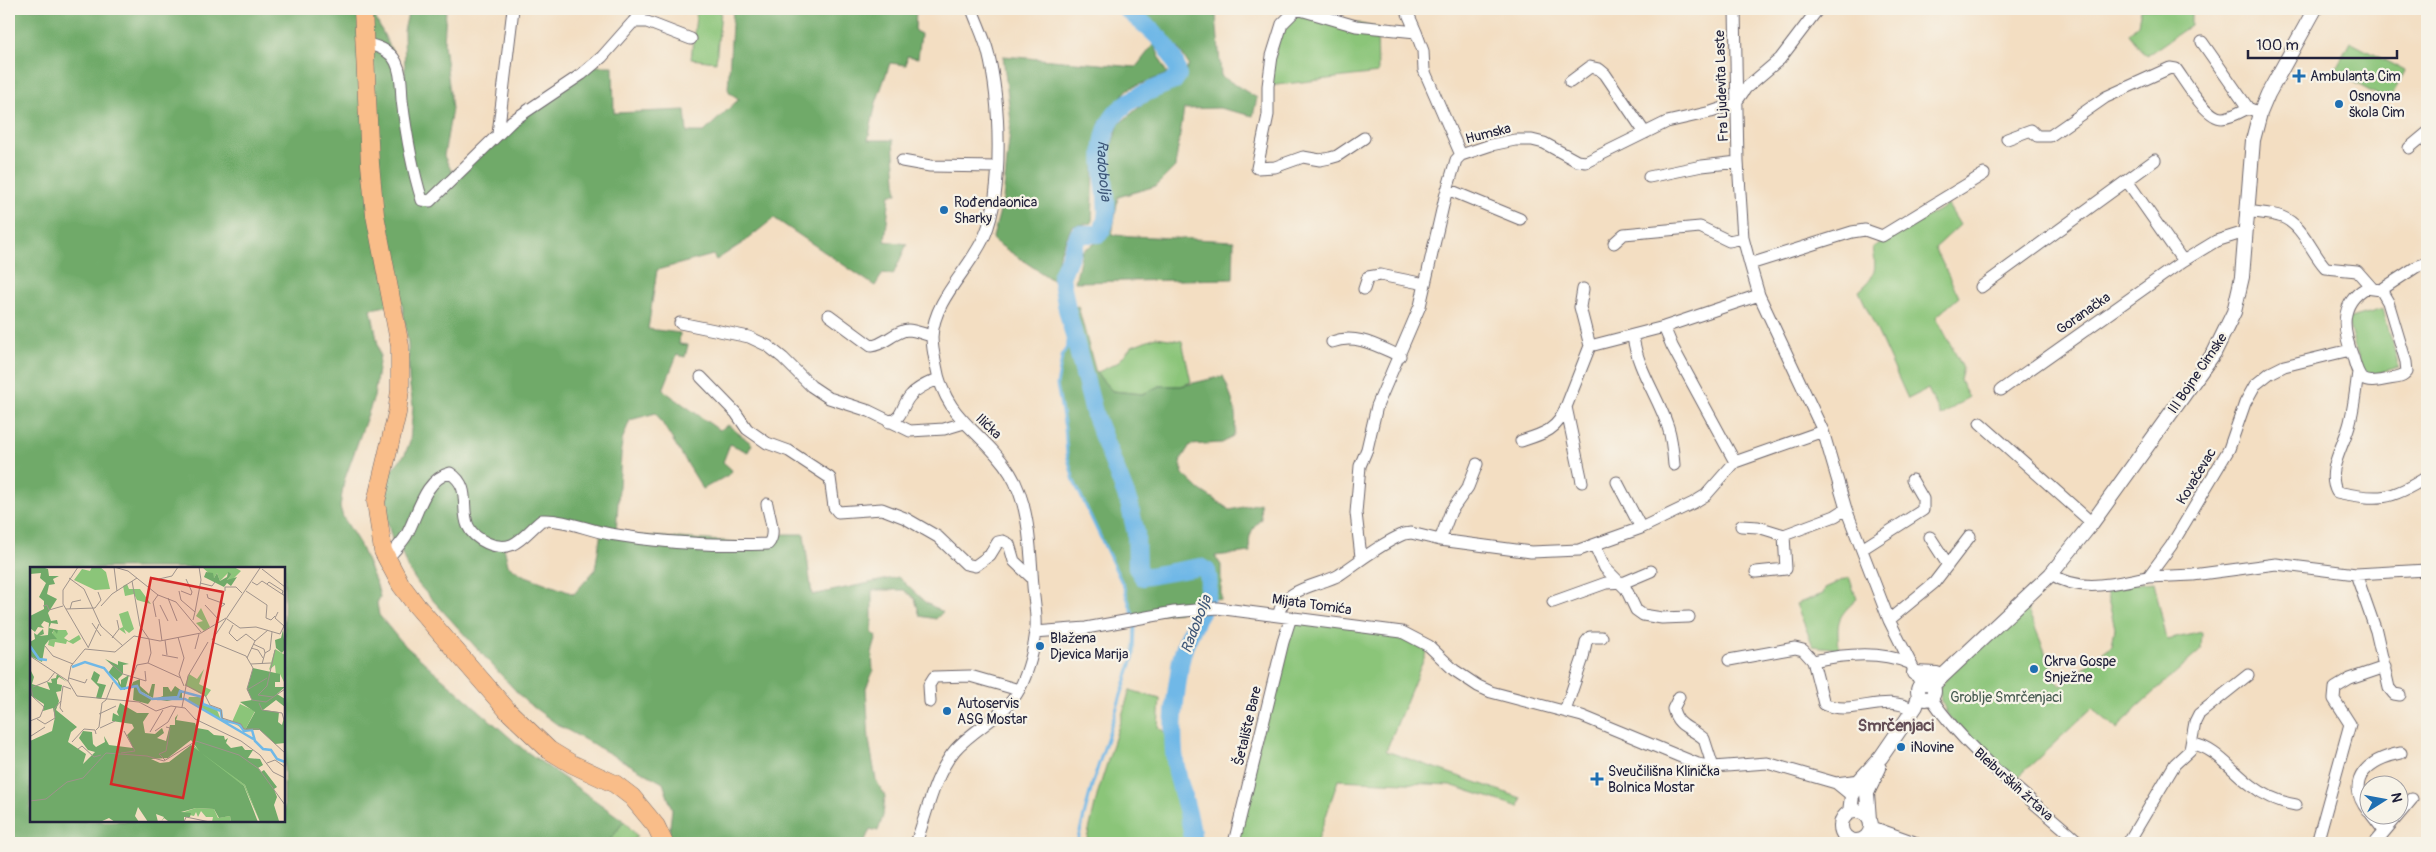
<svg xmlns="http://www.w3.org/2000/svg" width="2436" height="852" viewBox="0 0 2436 852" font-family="Pangolin,sans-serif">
<rect width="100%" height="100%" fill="#f7f3e8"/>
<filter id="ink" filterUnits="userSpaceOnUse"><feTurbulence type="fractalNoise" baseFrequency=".02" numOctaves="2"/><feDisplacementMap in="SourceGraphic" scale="10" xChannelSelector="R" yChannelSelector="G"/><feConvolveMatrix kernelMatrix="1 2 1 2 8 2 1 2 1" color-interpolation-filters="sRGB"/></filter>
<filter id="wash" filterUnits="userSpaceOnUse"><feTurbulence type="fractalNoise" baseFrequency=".0096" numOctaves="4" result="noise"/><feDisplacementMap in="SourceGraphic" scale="20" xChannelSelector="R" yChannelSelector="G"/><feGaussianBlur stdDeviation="1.12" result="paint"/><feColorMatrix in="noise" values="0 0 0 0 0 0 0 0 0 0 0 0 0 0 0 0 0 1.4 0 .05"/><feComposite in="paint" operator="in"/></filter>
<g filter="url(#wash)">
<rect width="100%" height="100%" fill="#f3dec2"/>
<path fill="#8bc579" stroke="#56745a" d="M697,9l24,2 -5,51 -25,-3z
M1297,9l80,19 1,45 -110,13 12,-54z
M2141,9h50v16l-45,31 -17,-22 9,-10z
M2350,42l55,29 -16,30 -55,-29z
M1948,205l12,20 -25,23 24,49 -23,20 27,51 -3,12 9,17 -28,19 -13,-27 -20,10 -49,-108c18,-16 17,-21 14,-44z
M2383,309l16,58 -35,10 -17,-58z
M1156,337l26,4 9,41 -10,4h-22l-16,8 -31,-3 -16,-18 21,-10 15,-17z
M1849,577l8,22c-21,19 -20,22 -18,50l-26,-3 -17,-42 27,-10 2,-6z
M2154,582l13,58 35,-8 -1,18 -64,57 -20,22 -25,-21 -77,72 -68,-65 -9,-26 14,-17 75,-64 30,73 4,5 51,-41 3,-17 -9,-37 25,-7z
M1291,617l70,9 68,20 -43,105 135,47 -2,9 -69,-22 -112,-5 -21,63h-83z
M1130,690l30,9 -2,28 9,7 4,32 18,77h-103l12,-51z
M624,821l13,15 -6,7h-23z"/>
<path fill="#70aa69" stroke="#496652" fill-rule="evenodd" d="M9,9h362l34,68 -1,-46 5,-22h37l-2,35 8,65 -8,47 8,16 134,-106h27l1,47 71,-3 2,22h17l35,-33 -9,-6 -2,-4 5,-80h183l-1,22 6,3 -3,24 -11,-2 -1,9 -16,-2 -14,40 -8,37h25l4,54h-7l-5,47 22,3 -14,31 -10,-2 -8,13 -101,-68 -30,24 -28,18 -3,-5 -56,15 -9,59 32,4 -1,11 9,1 -3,12 -8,-2 -14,35 56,40 9,-5 24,19 -4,8 -18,-8 -7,18 9,8 -2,4 -27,15 -47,-76 -26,7 -8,20 -6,94 152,10 8,-10h28l8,61 86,-18 27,25 18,10 -7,7 -16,-3 -5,-17 -11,-9h-32v43l5,3 -5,17 1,19 -7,16 3,52 7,40 9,16 -2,20 -5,15 -8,-2 -6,14h-196l4,-34 -9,-26 -105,-58 -33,-24 -106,-116 -12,-18 -6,-16 -6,-1 -9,-33 2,-43 17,-20 5,-13 3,-35 -4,-25 -1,-37 -6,-41 -31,6 9,46 -6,42 -30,84 -4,26 3,10 16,26 18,42 3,12 -3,6 2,12 22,27 122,107 101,72 -16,22h-599zM553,519l48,13 -6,38 -21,24 -51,-19 -15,-10 -4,-18zM31,568h253v253h-253z
M1134,9h58l24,6 5,61 36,22 -4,18 -34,-8 -35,1 -9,58 -19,19 -38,11 -6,38 122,6 -1,38 -158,3 7,-31 17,-10 10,-12 3,-32 -3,-45 10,-28 25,-21 32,-17 13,-21 -10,-16z
M1154,44l13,30 -39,15 -28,33 -6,46 -2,55 -20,3 -13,29 -4,27 -61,-41 -1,-4 10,-38 8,-78 -8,-65 133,11z
M1078,306l18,67 16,18 31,3 16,-8h22l42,-10c8,19 17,40 10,61l-11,6 -32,2 -10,16 3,13 17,16 30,20 30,-7 1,16c-11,12 -13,17 -11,33l-35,4 6,9v35l-13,-3 -4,8 -9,-1 -9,7 -52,6 -10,-30 -50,-106 -7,-27 -2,-26 -8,-43 5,-28 10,-21 -5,-27z"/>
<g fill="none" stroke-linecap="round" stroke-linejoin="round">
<path stroke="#70b8e7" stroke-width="3" d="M1072,336l-10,21 -5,28 8,43 2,26 7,27 50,106 11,34 -1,34 -42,130 -15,58"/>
<path stroke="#70b8e7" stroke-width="18" id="s1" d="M1126,9c22,19 48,35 52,66l-4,6c-14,6 -32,12 -45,21 -54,37 -5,104 -30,132h-20l-18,43 6,32 28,107 34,87 7,30 1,35 6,9 57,-10 7,4c7,23 -7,41 -16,61 -6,12 -11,28 -12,41 -5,32 -9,67 -2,99 5,24 15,46 16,71"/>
</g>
</g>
<g filter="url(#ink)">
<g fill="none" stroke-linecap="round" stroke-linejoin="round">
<defs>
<path id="minor" d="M645,9l-12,13h14l44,17
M1297,9l-15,15 -10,32 -4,30v29l-11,53 18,-1 28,-10 17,3 10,-2 7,-2 27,-18
M1297,9l59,17 60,6 7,19 1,19 37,85
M1406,9l10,23
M1735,9l3,153 5,76 7,26 9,31 64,136 23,78 43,111 32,64
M2202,42l46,66
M364,43c13,3 26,7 32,19 6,12 5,25 6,38 4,33 10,68 20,100l8,1 82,-80 70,-47 20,-17 31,-35
M1570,82l20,-15 9,2 6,5 40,59
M498,134l15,-125
M2007,139l24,-9 6,6h13l56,-39 64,-29 6,1c9,12 30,49 46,49 9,0 18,-6 26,-10l12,5
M2409,148l18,-15
M902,161l28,5 67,1
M1649,177l53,-11 36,-4
M2127,181l56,80
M1447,189l73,30
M2246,211c12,2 25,2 36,6 21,8 29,35 44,51l31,3 15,17
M1614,243l10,-9 76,-7 29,14 14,-3
M1750,264l102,-32 13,-2 17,6 102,-62
M1981,287l174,-127
M2366,288l15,2 7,12 18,60 1,10c-4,6 -11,6 -18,7 -7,1 -20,5 -26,0 -6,-5 -8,-15 -10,-22 -10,-25 -15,-53 13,-69z
M1364,289l4,-12 12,-2 45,9
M2381,290l35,-23 11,-4
M829,315l42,31c14,-1 23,-15 37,-16 7,0 18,5 24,6
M680,323l69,14 19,9 15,12 28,28 18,12 40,13 41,20 34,-2 20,-6
M1664,327l8,19 63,116
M1633,336c4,33 25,60 35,91 4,12 5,25 6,38
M1332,342c24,-9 45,4 68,14
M1590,346l74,-19 95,-32
M2358,372c-2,17 -4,34 -8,50 -5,22 -25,49 -13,70 42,9 54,8 90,-15
M701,377l35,36 11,16 20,14 22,8 41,27 4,29 4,5 44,-3 23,9 33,19 28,27 9,2 15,-11 8,-13 5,-1 6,3 5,17 18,17
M2001,390l182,-129 33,-20 29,-9
M889,422c15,-4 12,-17 22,-27 7,-8 18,-12 27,-16
M1980,423l112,100
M1521,441c22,-7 37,-11 45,-34
M1582,482l-16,-75 24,-61 -10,-39 3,-18
M1617,482l24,46
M1741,526l17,1 26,8
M1930,537l18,28
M1440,540l11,-29 17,-24 9,-23
M1595,546l10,22 21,21 10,21 7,5 19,3 27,-1
M1862,549l61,-39v-11l-11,-19
M1361,557l-5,-44 4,-47 7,-17 10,-43 43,-100 25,-109 11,-37 5,-5 30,-10 24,-5h17l12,3 33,18 9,1 81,-40 44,-10 24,-8 11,-16 34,-29 38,-50
M386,560c7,-8 15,-16 20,-24 12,-21 18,-57 44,-63 30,19 -3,52 37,70 27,12 36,-8 55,-23 23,-1 45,10 68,14 51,9 105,12 158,10 9,-9 1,-28 -1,-40
M1756,572l30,-3 -2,-34 51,-19 11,-7
M2051,574c31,20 64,9 97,3l23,-31 58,-97 16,-46 10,-18 15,-12 14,-7 66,-16
M2356,574l20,57 13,57 5,6 6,1
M2148,577l45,-2 83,-11 80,10 71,-4
M1553,602l53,-19 19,-1 26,-11
M1279,615c2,-27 43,-30 60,-40 21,-14 41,-31 65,-41l7,-1 29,7 91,12 48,-2 62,-22 52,-25 13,-8 29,-33 88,-31
M1889,620l45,-37 36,-47
M1035,632l51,-4 88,-16 43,-4 185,24 27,14 25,24 24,16 13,6 91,24 116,48 15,3 54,-4 69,20
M1729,660l66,-12 8,2 10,11c31,-7 66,-11 96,2
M1813,661l11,43c29,13 62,-12 89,6
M1679,697l-6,12c5,19 18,18 31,30l9,28
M1931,698c39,57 98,99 149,145
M930,702l-1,-17 5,-8 36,-1 49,14
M1565,711l18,-53 3,-16 4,-5h12
M2192,744c22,2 41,28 59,41 14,11 28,17 45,20
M1852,796l-16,-13 24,-3
M2368,811c-25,-32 2,-52 33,-58
M2371,814l13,17
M916,843c11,-30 18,-68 39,-93 19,-22 50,-34 64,-60 9,-17 16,-43 17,-62 1,-14 -2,-28 -3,-42 -3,-36 -3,-81 -23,-113 -27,-43 -65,-52 -74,-108 -2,-9 -4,-19 -4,-28 2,-39 38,-67 53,-102 19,-45 15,-136 3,-183 -4,-15 -11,-29 -16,-43
M1234,843l49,-201 8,-25
M2128,843l47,-79 15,-14 5,-28 4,-8 49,-39
M2317,843l33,-119 -16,-25 1,-11 15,-9 35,-12
M2375,843l37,-44"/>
<path id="tertiary" d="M1914,673l23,1
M1918 691a8 8 0 1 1 16 0a8 8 0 1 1-16 0Z
M1933,685l118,-111 41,-51 122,-170 20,-41 8,-35 11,-137 7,-27 8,-19 47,-85
M1841 826a15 15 0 1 1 30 0a15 15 0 1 1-30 0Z
M1850,812l2,-16 8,-16 21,-23 35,-51 3,-11
M1869,819l-2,-26 12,-25
M1871,828l42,15
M1863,840l19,3"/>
<path id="primary" d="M363,9l7,155 5,51 25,131v44l-3,23 -21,89 7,49 18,34 15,20 92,106 41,39 23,14 43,20 17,13 24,29 8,17"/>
</defs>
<use href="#minor" stroke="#6b646a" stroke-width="13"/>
<use href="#tertiary" stroke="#6b646a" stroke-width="16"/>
<use href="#primary" stroke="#6b646a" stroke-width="19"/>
<use href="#minor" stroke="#fff" stroke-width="11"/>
<use href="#tertiary" stroke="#fff" stroke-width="14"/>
<use href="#primary" stroke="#f9bd89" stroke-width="18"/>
</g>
</g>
<g fill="#1f6fb2" stroke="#f7f3e8" stroke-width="2">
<path d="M2296.5 68.5h5v5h5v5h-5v5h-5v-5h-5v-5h5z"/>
<circle cx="2339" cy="104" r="5"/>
<circle cx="944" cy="210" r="5"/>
<circle cx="1040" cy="646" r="5"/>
<circle cx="2034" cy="669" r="5"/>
<circle cx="947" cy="711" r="5"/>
<circle cx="1901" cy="747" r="5"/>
<path d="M1594.5 771.5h5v5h5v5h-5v5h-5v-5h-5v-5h5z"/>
</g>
<g text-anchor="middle" stroke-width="4.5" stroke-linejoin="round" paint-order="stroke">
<g font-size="14" fill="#22223b" stroke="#f7f3e8" text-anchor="start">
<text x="2310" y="81">Ambulanta Cim</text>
<text x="2349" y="101">Osnovna<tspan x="2349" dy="16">škola Cim</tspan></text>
<text x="954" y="207">Rođendaonica<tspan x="954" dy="16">Sharky</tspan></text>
<text x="1050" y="643">Blažena<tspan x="1050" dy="16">Djevica Marija</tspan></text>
<text x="2044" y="666">Ckrva Gospe<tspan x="2044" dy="16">Snježne</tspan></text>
<text x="957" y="708">Autoservis<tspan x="957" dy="16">ASG Mostar</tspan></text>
<text x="1911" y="752">iNovine</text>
<text x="1608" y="776">Sveučilišna Klinička<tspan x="1608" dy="16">Bolnica Mostar</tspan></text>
</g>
<g font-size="14" fill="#22223b" stroke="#f7f3e8">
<text transform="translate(1721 86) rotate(-92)" y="5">Fra Ljudevita Laste</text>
<text transform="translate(1488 133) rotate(-14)" y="5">Humska</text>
<text transform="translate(2083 313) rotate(-35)" y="5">Goranačka</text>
<text transform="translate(2197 373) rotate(-56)" y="5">III Bojne Cimske</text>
<text transform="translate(989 426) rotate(44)" y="5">Ilićka</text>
<text transform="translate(2196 476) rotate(-59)" y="5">Kovačevac</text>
<text transform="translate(1312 604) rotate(8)" y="5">Mijata Tomića</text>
<text transform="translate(1247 726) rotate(-77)" y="5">Šetalište Bare</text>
<text transform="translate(2014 784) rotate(42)" y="5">Bleiburških žrtava</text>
</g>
<g font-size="14" fill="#475b51" stroke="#f7f3e8">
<text x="2006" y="702">Groblje Smrčenjaci</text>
</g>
<g font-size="15" font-style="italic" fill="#3d5677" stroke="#f7f3e8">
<text dy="5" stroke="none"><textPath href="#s1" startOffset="221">Radobolja</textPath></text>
<text transform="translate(1196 624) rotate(-69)" y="5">Radobolja</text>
</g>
<g font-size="16" font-weight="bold" fill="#644f57" stroke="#f7f3e8">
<text x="1896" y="731">Smrčenjaci</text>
</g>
</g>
<g transform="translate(30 567)">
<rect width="255" height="255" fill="#f3dec2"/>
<path d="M62,0h8l6,5 4,17 -15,1 -21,-10 8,-11 8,2zM172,0h32l7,4 -10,10 -4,-1 5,-6 -4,-1 -8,8 -3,-8 -3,5zM97,17l2,5h11l11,15 -14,-4 -3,-6 -9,2 -2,-10zM171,41l9,19 -6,4 -8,-8 7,-2 -7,-5zM98,44l6,18 -5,4 -5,-4 2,5 -7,-5 4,-2 -4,-13zM24,63h12l2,4 -4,4 5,3 10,-6 2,4 -8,5 -6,-3 -1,3 -11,-2 -1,5 -6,-2 1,-5 7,-1 -4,-5zM245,82l10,6v29l-5,-10 -4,1 -1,-10 -6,5zM174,102l-5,15 12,6 -5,7 -21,-12 4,-11 8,5zM159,130h13l-1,7 16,6 4,10 -33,-20zM210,137l15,7 -10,19 -13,-8zM162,177l53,41 15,37 -16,-36 -44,-31zM166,241l18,1 4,9 12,-2 1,6h-19l1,-5h-7l-5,-6 -3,6 -2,-5 -2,4 -13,-3z" fill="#8bc579"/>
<path d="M0,0h12l6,2 1,7h10l-6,3 2,5 -6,1 -2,9 10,5 -9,14 3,8 6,-1 1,4 -7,-1 -2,5 9,2 -1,4 -3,-4 -2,3 5,6 -8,1 -4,5 -3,17 -12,-6v-14l5,-3 -1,-6 3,2 6,-6 1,5 -5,2 9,-1 1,-12 -5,-2 -3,4 3,3 -6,-1 -3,5 -5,-4v-12l14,-7v-8l-5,-4 7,-14 -6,-5 1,-5 -11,1zM176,5l7,1 1,5 3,-5 3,8 7,-4 1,-5 4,2 -5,6 10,-3 -6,9 -4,-3 -3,4 -20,-10zM253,63l2,19 -3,4 -6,-5 -1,-8 6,-2zM75,92l13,6v-4l11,3 -6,1v9l-5,5 3,6v-5l8,-5 -4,15 -6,-2 -1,-7 -10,-8 5,-7zM223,101l27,6v8h-5v5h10l-8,7 8,5v8l-9,-7 -13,10 16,2 -1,10 4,3 3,-11v29l-10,1 -15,-14h-15l10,-18 -15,-10 12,-2 -5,-11zM0,102l4,8 -2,7 18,6 -3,-8 5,1 -1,-4 5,-1 1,-4 10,8 -8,-5 -2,3v4l5,1 -1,6 -5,1 3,9 -3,9 21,17 -6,5 -3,10 18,12 -3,10 12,-12 -7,-2 -9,-12 4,-7 9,1 1,12 3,3 9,-5 -1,-6 5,9 24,3 -6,-13 7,-7 -2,-4 -20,-3 1,-8 6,3 -2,-4 3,-9 17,10h12l-6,9 2,11 10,1 7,-6 2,5 -7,5 9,3 4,-16h5v-7l3,-4 -2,6 19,3 2,5 11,2 6,5 10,1 1,4 3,-2 -2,5 5,5 11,-2 3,4h8l-5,8 12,1 3,6 -5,3 3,4 3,-2 13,17 -3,2 3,8 -3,8 5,16 -19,1 -15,-37 -45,-33 -9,-12 -23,18 -17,1 9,4 9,-1 22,-17 53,41 14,36h-27l-1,-6 -11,2 -5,-9 -18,-1 -15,4 10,1 -1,4h-6v5h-19l3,-1 -4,-3 -3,4 3,-5 -8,-3 2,8h-10l-10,-15 -3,9 4,6h-24l-6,-4 -9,4h-70v-81l22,-10 3,-14 -2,-9 -10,3 1,-7 -14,-9zM64,104l6,4 -3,8 9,2 -5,14 -5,-1 3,-11 -8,-8zM110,112v7l9,8 3,-10h3l-2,14 -13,-7 -4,-6 -6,4 3,-7zM145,119l7,5v7l-15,3 -12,-2 8,-3v-9h5l3,5zM104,120h3l3,6 12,6 -4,5 -15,-4z" fill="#70aa69"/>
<path fill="none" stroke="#70b8e7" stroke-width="2.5" d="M0,79l9,13 8,1M42,100l13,-5 19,6 17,21 16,-3 3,6 12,7 26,-2 2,-6 22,6 1,7 18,7 1,9 17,4 5,7 8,-1 3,11 8,8 8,1 6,9 8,3M127,132h28l70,41"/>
<path fill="none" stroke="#9f938c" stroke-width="1" d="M48,0l-15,23v14l25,43M84,0l14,4 30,24 18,7 25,30M84,0l3,24M232,2l23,18M39,11l15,11 17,37 22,20M129,12l13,-3 6,-9M102,14l8,45 9,13 2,14 -3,10 33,15M222,15l5,3 5,-4 23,15M170,16l12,3 3,-4M237,17l2,-2 14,9 -1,3M149,24l2,9 14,12 -2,8M151,24l10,4 1,-3 -6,-13M195,24v-4h11l6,6M216,24l21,14 -1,13 5,2 4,-4M177,27l1,4 17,6 -4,3M138,31l9,23M130,38l8,16M175,38l14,15M13,39l4,-1 2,5 14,-4M71,39l11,-12 25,-16M36,42l29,-1 6,-8 -3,-8M40,42l2,-7 9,-2M165,45l6,-32 -2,-13M248,45l-3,6 9,8M126,50l-3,-15 5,-7M129,52l3,22M197,52l13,9 16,-1 24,7 5,-10M62,56l9,13M203,58l-4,8 8,8 9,-7 9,7M148,70l6,21 -5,16 5,12M82,71l7,-9 -2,-9M135,73l2,15M182,73l48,-72M182,75l34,14 7,12 -6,21 5,11 14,2 19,-13M223,77l11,5 1,4M15,79l8,10 20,8M58,81l11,-24M221,81l7,2 5,8M165,82l4,-15M132,88l16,3M0,89l38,25 9,15 62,6 17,9 15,-5 14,2 10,11 46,22 19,14 13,17 12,6M217,91l8,-17 13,-11M79,95l14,12 23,7 -1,-10M221,97l20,-1M232,97l3,-11 5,-3 2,-18M103,108l4,-10 11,-2M39,111l16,5 2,-4M38,114l3,-15 14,-17 30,3 19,-16 26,5 41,-8 25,-15M0,118l3,12 11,10 -4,10 -10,4M155,118l20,10 5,10 11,4 1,9 19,6 3,5h15l26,24M3,120l15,-6 7,-9M217,123l20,-12M243,130l-15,-2 9,-9 8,-36M229,136l3,7 20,3 2,7M152,140l6,-31 20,-34M33,145l-3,-4 3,-22 8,3M69,147l17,-8M7,152l8,5 10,-6 -1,-9 7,-8M70,161l15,-7M66,163l3,-3 3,-24 4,-3 7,-18M125,164l13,-9 8,-15M120,165l13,-22M1,169l14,-9M42,175l12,-13 11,1 1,4M48,182l4,-3 12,11 7,-2M91,186l14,-2 -11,-20M135,193l-6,-6 7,-3 4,-23 -4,-1M237,196l8,-3 10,7M0,234l16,-2 21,-17 16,-4 23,-25 41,3 17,5 32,-20 43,14 20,14 26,36M154,255l2,-5 24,5"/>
<path fill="#d62828" fill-opacity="0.15" stroke="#d62828" stroke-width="2.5" d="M121,11l72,14 -40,206 -72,-14z"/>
<rect width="255" height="255" fill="none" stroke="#22223b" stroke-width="2.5"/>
</g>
<rect width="2436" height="852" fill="none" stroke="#f7f3e8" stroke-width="30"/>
<g transform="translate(2384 800) rotate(79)"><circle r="24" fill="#f7f3e8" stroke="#a29fa3"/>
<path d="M0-4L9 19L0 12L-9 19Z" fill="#1f6fb2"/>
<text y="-8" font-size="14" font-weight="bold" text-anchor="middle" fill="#22223b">N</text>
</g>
<path d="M2248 50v8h149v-8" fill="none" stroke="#22223b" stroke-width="2.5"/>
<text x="2256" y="50" font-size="15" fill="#22223b" stroke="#f7f3e8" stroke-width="4" paint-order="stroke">100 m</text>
</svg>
